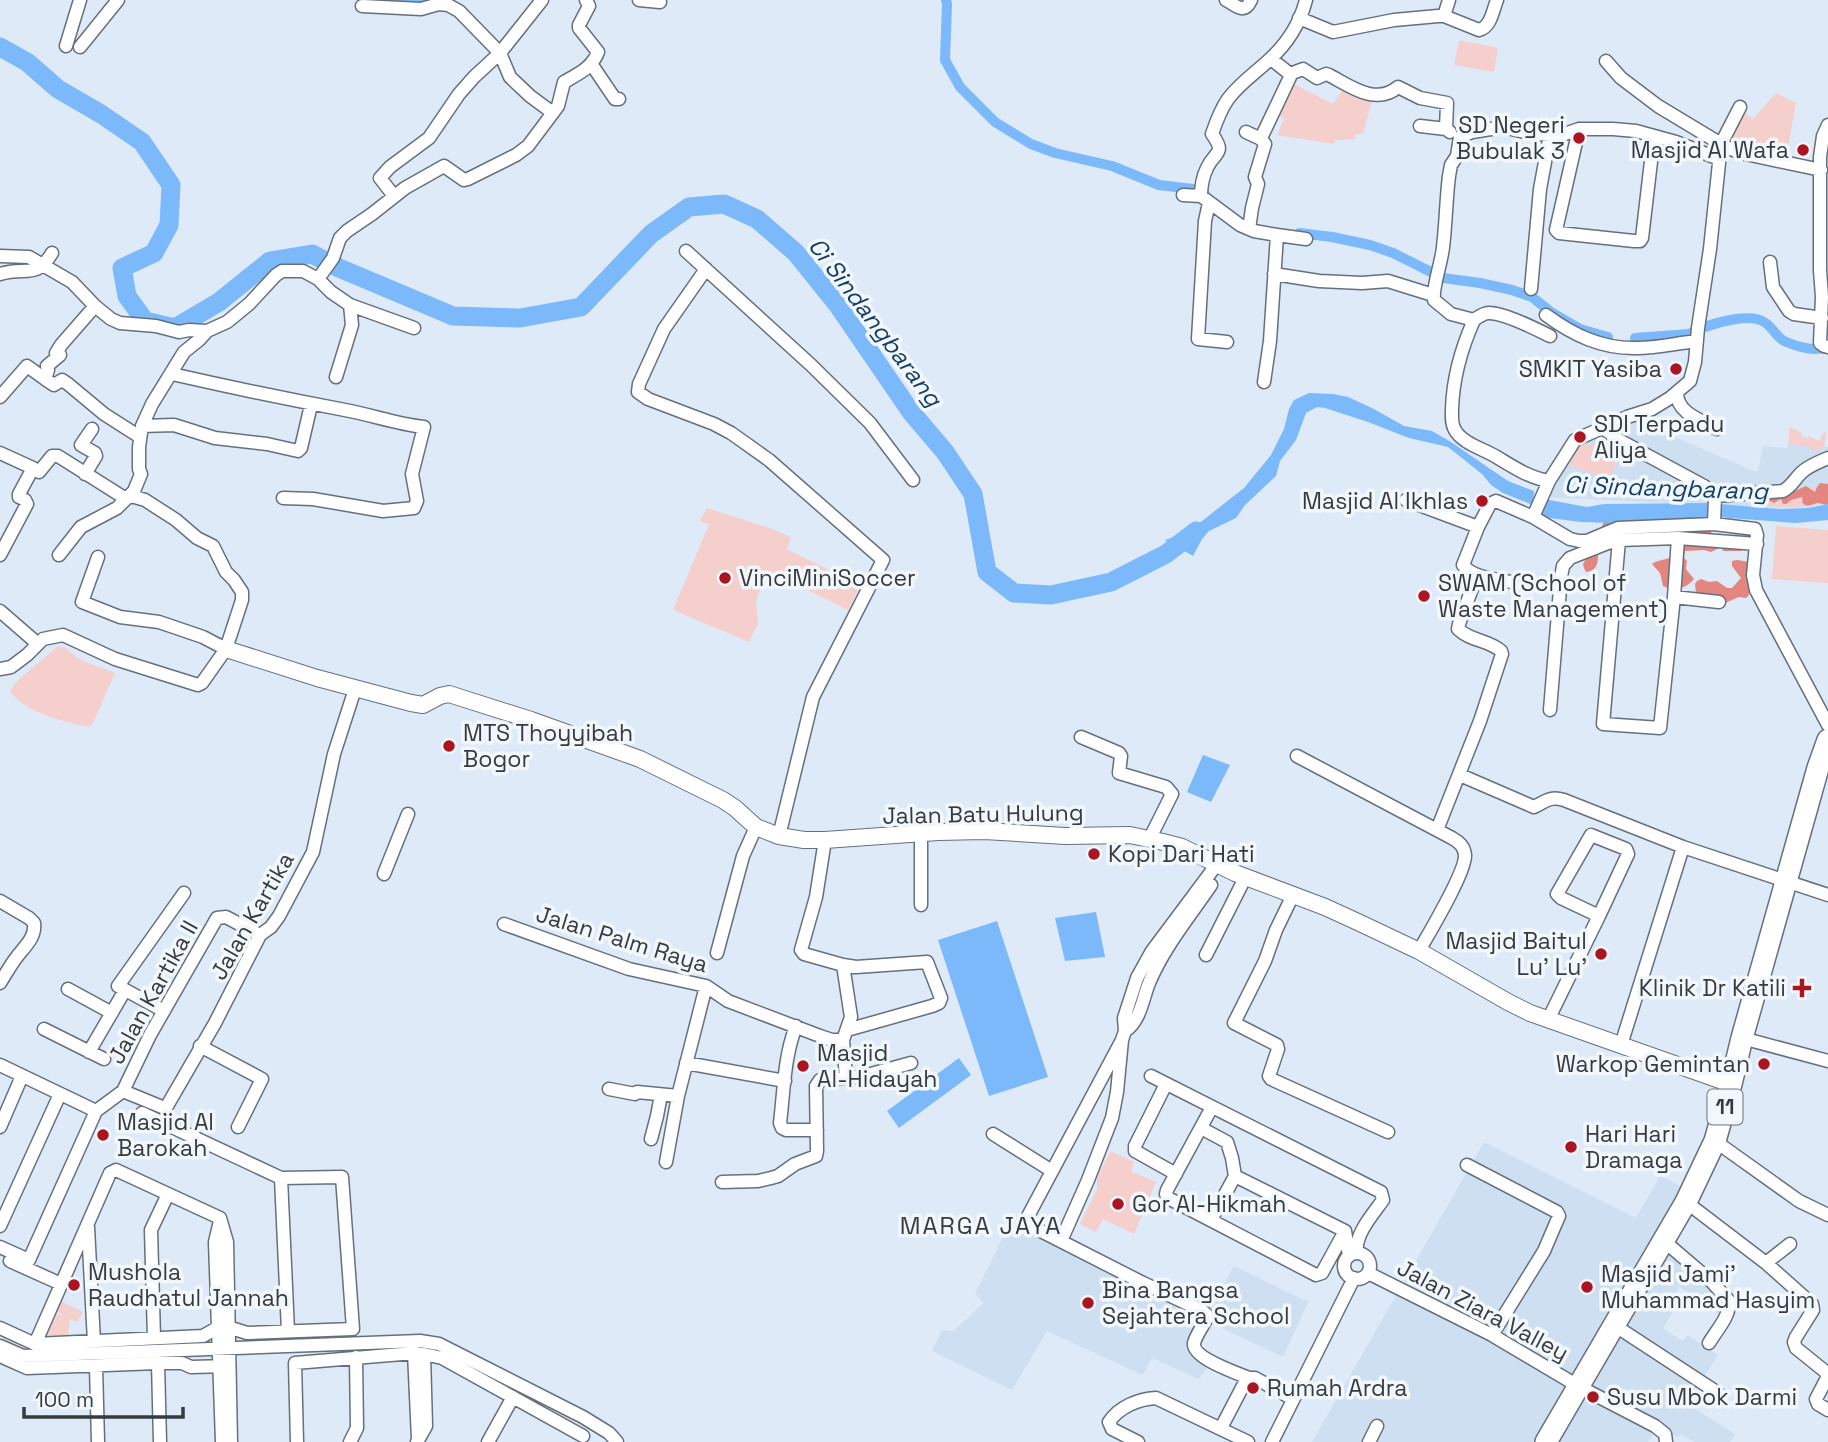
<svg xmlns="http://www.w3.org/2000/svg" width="1828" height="1442" viewBox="0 0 1828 1442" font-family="'Space Grotesk',sans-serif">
<rect width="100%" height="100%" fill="#deeaf8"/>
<path fill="#cddff1" d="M1631,418l125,54 2,-1 5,-25 24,2 1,-4 40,3v56l-20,4 -28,1 -236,-11 36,-57z
M1484,1142l152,76 24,-42 27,13 -22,42 49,44 12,15 -4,27 -43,-31 -6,25 -10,17 20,13 4,-6 31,20 -31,49 48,30 -5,8h-35l-14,-8 -3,4 -20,-12 -10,16h-336z
M1014,1214l115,58 81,39 24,-45 74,36 -25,55 -72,-34 -11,24 14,12 -15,20 -47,-21 -9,17 -96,-44 -35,59 -80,-39 10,-21 11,1 31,-28 -9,-9z"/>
<path fill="#f5cfcb" d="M1459,40l39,8 -4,24 -40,-7z
M1349,81l40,10 -16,6 -10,37h-8v5l-20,1 -1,4 -57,-9 7,-16 -6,-4 16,-31 39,20z
M1776,93l20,10 -10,55 -38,-6 1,-8 -19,-7 12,-26 11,8z
M1790,427l12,6 -1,2 6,4 2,-3 10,5 5,-9 2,1 -2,15 -8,3 -10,-5 -18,-2z
M1582,442l37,11 -9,27 -41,-15z
M1828,485v18l-34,4 -40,-2 2,-15 38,1z
M707,508l65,21 19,8 -4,12 73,37 -12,24 -81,-40 -11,31 2,22 -9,19 -76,-32 36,-86 -9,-3z
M1776,526l52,4v53l-56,-4z
M58,646l7,2 16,12 34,13 -22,50 -5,4c-23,-5 -65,-15 -78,-36l8,-11z
M1111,1151l23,11 -3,9 25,11 -22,52 -31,-15 -7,13 -16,-8 17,-35v-12z
M61,1301l22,11 -6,10 -7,-3 -2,17 -22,-1 11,-21 7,2 -8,-5z"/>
<path fill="#e2867f" d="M1820,483l8,1v21c-4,0 -8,-2 -11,-2 -7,2 -7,4 -14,1l-1,-7 -11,3 -5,4h-3l-2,-5 -7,4 -8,-4 -9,1 -2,-2 40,-7 11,-5 9,6 2,-5z
M1604,522l104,5 6,10c4,0 9,1 12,1 7,-2 9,-6 16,-1l1,11 -2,3h-18l-2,-4 -10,5 -7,-2 -19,1 -1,7 3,3 -1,8 8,10c-8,10 -21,13 -31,7l-3,-13 -8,-9 3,-2 18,-5 -2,-12 -4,-2c-10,0 -22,-2 -32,0 -7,2 -8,6 -17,3l-18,5 -2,3c0,9 -1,17 -12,18l-2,-4 -1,-4 20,-33 -1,-5z
M1737,560l13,2 2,24 -3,2v7l-3,3 -7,-1 -14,6 -13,-8 -6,3 -10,-5 -1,-9 2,-3 4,-2 8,3 8,-1 10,7h5l9,-10 -9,-12v-5z"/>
<path fill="#7bb9fb" d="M1309,393l24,1 15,3 24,11 32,18 28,5 19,11 57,39 26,10 -1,14 -30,-12 -12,-8 -9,-11 -34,-27 -39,-9 -41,-16 -43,-14 -8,-1 -11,6 -10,27 -16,21 -4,15 -31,29 -9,13 -27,13 -7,8 -9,17 -28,-16 23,-8 56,-44 27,-33 13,-26 5,-20 5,-9z
M1544,499l43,8 17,-3 108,-1 -2,18 -95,2 -34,-1 -39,-5z
M1718,504l62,5 28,-1 20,-4v16l-32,3 -80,-6z
M1203,755l27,10 -19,37 -24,-10z
M1096,912l9,45 -40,4 -10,-43z
M997,921l51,156 -59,19 -51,-156z
M959,1058l12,17 -72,53 -12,-17z"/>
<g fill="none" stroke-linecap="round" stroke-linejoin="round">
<path stroke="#7bb9fb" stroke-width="10" d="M395,0l28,2 4,-2
M946,0l1,4 -2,56 15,27 35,35 36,22 24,9 57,13 47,19 34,4 12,5
M1299,233l33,4 38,8 23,8 50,25 37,5 32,7 20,7 19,15 29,17 28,8
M1705,327c13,-5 46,-14 59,-5 9,5 11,14 20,19 7,3 15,6 22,7 7,2 15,0 22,1
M1635,338l54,-4 4,-2"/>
<path stroke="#7bb9fb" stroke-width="19" d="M0,47l27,15 31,27 43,25 41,28 29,43 -2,40 -15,28 -32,15 5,28 18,25 30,7 44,-26 51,-41 42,-7 27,14 114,48 67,2 61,-11 70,-73 38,-27 35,-3 33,15 39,34 41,51 74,108 34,40 28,42 14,78 27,21 37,2 60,-13 55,-28 30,-23"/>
<defs>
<path id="street" d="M639,0l21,2
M1226,0c11,6 18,15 25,0
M362,6l59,3 18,-5 9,1 11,6 41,42 10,24 20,19 23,17
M1444,16l5,-16
M1299,18l34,14 61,-12 44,-4h6l35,14c12,-3 14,-20 18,-30
M66,46l14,-46
M80,47l38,-47
M1606,61l15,17 37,28 68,41 15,6 80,17
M592,65l23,34h4
M1290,74l13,-5 14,9 9,-4 3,1c21,11 47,31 69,12l22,11 27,5 -1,26
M1828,125l-5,11 -3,21v113l2,27 -2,46 4,3 4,1
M1420,126l26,3 4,3
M1579,129l-23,101 3,3 75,8h6l2,-3 12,-102
M1246,132l15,7
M1183,195l18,1 39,29 14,6 23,4 -7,106 -6,41
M394,196l-14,-18 10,-11 39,-29 30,-44 15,-17 26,-24 42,-53
M1201,196c0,-9 2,-20 6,-28 7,-17 20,-13 5,-34 4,-12 9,-25 16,-35 11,-15 27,-26 40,-38 18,-16 32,-38 38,-61
M1209,203l-4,18 -7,118 29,3
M1249,229l3,-21 6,-24 -3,-7 10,-33 -4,-5 1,-3 28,-59v-3l-19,-15
M1277,235l29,4
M686,251l125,114 59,58 43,57
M0,256l29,1 43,25 23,24 16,13 9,4 36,3 23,6 10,-2 18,1
M1770,262l3,25 16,24 5,3 28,4
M706,269l-42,60 -25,55 -1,8 10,7 66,25 17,9 38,27 114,100 -70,137 -34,139
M0,274c26,-8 36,6 52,-21
M1274,274l45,7 43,2 26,-2 45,14
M318,279l15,-21 7,-20 7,-7 25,-17 33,-26 39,-22 20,14 4,-1 48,-24 12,-9 30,-40 6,-24c14,-8 28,-14 34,-30l-19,-24v-3l10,-19 -3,-6
M1531,289l9,-100 10,-54
M1546,315c27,20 56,34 91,33 20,0 40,-5 60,-7
M1474,320l-23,-6 -17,-14c-2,-12 8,-39 9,-53 3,-24 3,-47 6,-71l2,-11 6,-9 3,-19 12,-5 31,-5 26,6 30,3 20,-7h34l23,2 40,11 43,17
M172,374c57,13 115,25 173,36 27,5 52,14 79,17l-12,47 5,27 -3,7 -31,3 -70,-12 -30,-1
M336,377l16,-52 -2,-20
M45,379l9,6 8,-5 6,4 36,30 36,23
M1677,392c-1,21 24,28 40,37
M0,397l27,-31 18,13 3,-9 -1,-4 13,-11 -4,-2 5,-8 34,-39
M142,426l32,-1 41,13 52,6 31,7 3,-3 10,-43
M1603,428l16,12 85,46 11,10
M0,453l33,15 6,4 13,-16h6l65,41h12l10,3 31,20 21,18 16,8 13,26 8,8 8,12v8l-16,49 -24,34 -4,2 -83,-26 -52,-24 -20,4 -16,16 -16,12 -11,2
M85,474l11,-18 -1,-3 -14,-8 11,-16
M1549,481c-20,-3 -37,-15 -54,-25 -12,-7 -33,-13 -40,-26 -4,-6 -3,-14 -3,-21 1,-32 9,-60 22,-89 4,-3 10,-7 15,-7 16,0 47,16 61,23
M1715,496l68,-5c9,-5 11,-11 18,-18 7,-7 18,-11 27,-15
M1406,500l72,27
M1533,517l16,-36 26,-41 52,-23 25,-8 18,-11 20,-17 5,-19 3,-34 12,-79 11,-105 19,-37
M1714,524l1,-28
M1619,540l-16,184 57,4 14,-131 4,-59
M0,555l27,-51 -2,-4 -6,-3v-3l14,-26
M59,555l22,-28 36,-19 17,-17 7,-17 -2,-5v-22l3,-21 10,-22 32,-52 15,-12 8,-9 20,-9 22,-18 27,-29 6,-4h21l15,8 13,13 19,13 64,23
M98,557l-16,45 38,15 39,5 44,15 23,12
M1511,582c-15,-3 -39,-4 -48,-17l15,-38 12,-23 6,-3 37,16 37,22 9,2h8l31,-13 96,-4 41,5 2,6 -4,40 3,15 72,135
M1674,597l45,5
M0,611l38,33
M1550,710l11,-133 2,-11 7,-8 38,-15 11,-3 59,-2 79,6
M1081,737l38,16 2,3 -2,17 47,14 6,7 -22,44
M1297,756l155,82c7,4 12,8 13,17 1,17 -36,78 -46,96
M1460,775l74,32c12,-6 16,-11 30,-7l119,47 145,48
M1437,830l43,-109 22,-67 -1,-3c-12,-11 -31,-10 -43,-22l1,-5 18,-49
M825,840l-9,57 -15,53 3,4 39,11 13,2 71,-5 14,36 -2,5 -7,3 -85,24
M384,874l24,-60
M1293,895l-17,35 -11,31 -31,62 43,22 1,4 -9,27 2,3 117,53
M0,901l29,17 5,5c2,15 -10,24 -18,35 -6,8 -11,17 -16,25
M921,905v-71
M504,924l125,45 77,17 22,15 92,35 12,4h11
M717,953l26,-97 13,-29
M1206,955l40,-79
M843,965l8,52 -8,23 3,38
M68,989l44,24
M164,1011l-46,-25 66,-93
M1548,1020l51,-104 -38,-18 -4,-4 34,-59 35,14 2,5 -29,62
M796,1026c-12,31 -12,64 -16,97l2,5 4,2h31
M44,1029l60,30
M1125,1031c15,-9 18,-33 24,-48 15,-36 41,-67 62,-98
M1742,1038l86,23
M1122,1040l-96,180 7,7 110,56 58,27 5,4 1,4c-4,8 -11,17 -13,25 -2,15 43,30 55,35
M1621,1045l62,-198
M200,1046l62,33 -24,48
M89,1052l36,-62
M686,1063l99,18
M0,1065l96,46
M1151,1076l230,116 2,8c-10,14 -29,35 -26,53
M1166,1084l-31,62v5l41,23
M609,1089l26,5 2,-2 41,4
M123,1091l39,16 5,-1 48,-83 45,-88 11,-8 8,-11 34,-64 21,-98 21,-65
M1212,1107l-45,83 -1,4 2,4 148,77 6,-2 23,-42
M0,1127l22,-51
M1201,1128l26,14 5,16 3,18 -24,44
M993,1134l59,37
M651,1139l6,-23 4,-21
M1715,1141l84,60 29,14
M666,1162l12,-66 28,-110
M1467,1165l90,47 2,4 -15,35 -52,84
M1235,1176l110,55 4,25
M281,1178l7,153
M722,1182l36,-1 13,-3 7,-2 17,-12 21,-8 1,-5 -1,-65 4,-6 40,-3 51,-14
M1686,1202l80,61 46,41 1,6 -17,27 -2,5 2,6 31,25v5l-11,21 2,5 10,6
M220,1218l7,24 4,200
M220,1221l-5,21 7,200
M0,1226l60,-132
M88,1227l6,115
M1061,1241l27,-61 24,-62 5,-26 5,-52 3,-9 -1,-13 13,-40 15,-27 65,-87
M1664,1241l48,41 17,19c2,14 -13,30 -20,42
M0,1247l29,13 67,-149 27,-20 27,-56 67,-117 9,-1 34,18
M1344 1266a13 13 0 1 1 26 0a13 13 0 1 1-26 0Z
M10,1261l51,23
M1766,1263l24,-19
M1368,1273l124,62 86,51 77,40 10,8 1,8
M1614,1325l104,68
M0,1328l35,16 168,-8 14,-8 11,-1 19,6 106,-4 -11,-152 -61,1 -139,-65
M154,1338l-3,-108 17,-36
M35,1344l75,-171 6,-3 104,48
M0,1346l23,10 397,-15 19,3 144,73 26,16 8,9
M414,1353l4,86
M0,1356l27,12 131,-5h24l9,4 38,-1
M158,1363l2,79
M96,1366l2,76
M1221,1428l24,-46 4,-4h6l38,21
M297,1442l-2,-79 119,-10 19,3 9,2 141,78
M350,1442l7,-14 -1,-71
M417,1442l9,-16 -2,-72
M488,1442l25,-45
M1138,1442l-26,-13 -3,-7c10,-15 29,-23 47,-24l92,44
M1272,1442l82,-164
M1369,1442l8,-16"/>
<path id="secondary" d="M226,649l91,29 94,25 12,2 17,-9 9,-2 82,26 109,39 83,41 12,8 21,19 23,9 25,4h21l113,-8 46,-1 81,5 65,-1 33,7 19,5 53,26 90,34 35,16 59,28 89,51 22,11 201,71"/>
<path id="highway" d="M1546,1442l140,-240 29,-61 16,-57 11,-46 76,-270 10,-28"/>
</defs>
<use href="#street" stroke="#65707c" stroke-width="15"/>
<use href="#secondary" stroke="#65707c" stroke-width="18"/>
<use href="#highway" stroke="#65707c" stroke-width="24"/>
<use href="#street" stroke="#fff" stroke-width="12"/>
<use href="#secondary" stroke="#fff" stroke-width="16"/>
<use href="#highway" stroke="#fff" stroke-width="21"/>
</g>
<g fill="#aa1521" stroke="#f2f7fc" stroke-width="2.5">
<circle cx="1579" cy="138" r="7"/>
<circle cx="1803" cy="150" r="7"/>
<circle cx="1676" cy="369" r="7"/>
<circle cx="1580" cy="437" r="7"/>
<circle cx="1482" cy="501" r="7"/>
<circle cx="725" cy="578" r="7"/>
<circle cx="1424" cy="596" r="7"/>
<circle cx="449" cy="746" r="7"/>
<circle cx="1094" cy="854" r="7"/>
<circle cx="1601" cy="954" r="7"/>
<path d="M1798.5 977.5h7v7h7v7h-7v7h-7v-7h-7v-7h7z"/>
<circle cx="1764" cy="1064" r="7"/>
<circle cx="803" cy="1066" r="7"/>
<circle cx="103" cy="1135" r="7"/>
<circle cx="1571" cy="1147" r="7"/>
<circle cx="1118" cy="1204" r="7"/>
<circle cx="74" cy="1285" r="7"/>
<circle cx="1587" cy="1287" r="7"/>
<circle cx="1088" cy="1303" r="7"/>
<circle cx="1253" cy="1388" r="7"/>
<circle cx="1593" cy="1397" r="7"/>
</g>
<g text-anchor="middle" stroke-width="7" stroke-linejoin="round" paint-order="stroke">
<rect fill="#f2f7fc" stroke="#6e7378" stroke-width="2" x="1707.5" y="1089.5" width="35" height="35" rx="5"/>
<g font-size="21" font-weight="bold" fill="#363b40">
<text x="1725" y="1114">11</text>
</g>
<g font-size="23" fill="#363b40" stroke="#f2f7fc" text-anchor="start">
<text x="1565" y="133" text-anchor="end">SD Negeri<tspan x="1565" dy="26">Bubulak 3</tspan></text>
<text x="1789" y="158" text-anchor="end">Masjid Al Wafa</text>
<text x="1662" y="377" text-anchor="end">SMKIT Yasiba</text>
<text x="1594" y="432">SDI Terpadu<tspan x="1594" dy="26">Aliya</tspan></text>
<text x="1468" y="509" text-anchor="end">Masjid Al Ikhlas</text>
<text x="739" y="586">VinciMiniSoccer</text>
<text x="1438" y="591">SWAM (School of<tspan x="1438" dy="26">Waste Management)</tspan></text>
<text x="463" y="741">MTS Thoyyibah<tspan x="463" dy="26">Bogor</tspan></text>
<text x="1108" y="862">Kopi Dari Hati</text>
<text x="1587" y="949" text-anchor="end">Masjid Baitul<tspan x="1587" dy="26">Lu' Lu'</tspan></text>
<text x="1786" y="996" text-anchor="end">Klinik Dr Katili</text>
<text x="817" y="1061">Masjid<tspan x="817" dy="26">Al-Hidayah</tspan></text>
<text x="1750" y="1072" text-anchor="end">Warkop Gemintan</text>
<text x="117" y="1130">Masjid Al<tspan x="117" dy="26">Barokah</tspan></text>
<text x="1585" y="1142">Hari Hari<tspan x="1585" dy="26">Dramaga</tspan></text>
<text x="1132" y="1212">Gor Al-Hikmah</text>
<text x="88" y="1280">Mushola<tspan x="88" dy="26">Raudhatul Jannah</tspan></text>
<text x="1601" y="1282">Masjid Jami'<tspan x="1601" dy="26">Muhammad Hasyim</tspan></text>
<text x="1102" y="1298">Bina Bangsa<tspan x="1102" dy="26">Sejahtera School</tspan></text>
<text x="1267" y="1396">Rumah Ardra</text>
<text x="1607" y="1405">Susu Mbok Darmi</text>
</g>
<g font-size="23" fill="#363b40" stroke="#f2f7fc">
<text transform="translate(983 814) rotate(-1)" y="8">Jalan Batu Hulung</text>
<text transform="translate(252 916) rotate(-60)" y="8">Jalan Kartika</text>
<text transform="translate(622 939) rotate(17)" y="8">Jalan Palm Raya</text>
<text transform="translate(153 992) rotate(-61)" y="8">Jalan Kartika II</text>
<text transform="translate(1483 1310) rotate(28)" y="8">Jalan Ziara Valley</text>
</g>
<g font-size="24" font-style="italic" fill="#133f68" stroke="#f2f7fc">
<text transform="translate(875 322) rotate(53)" y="8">Ci Sindangbarang</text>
<text transform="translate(1666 488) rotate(2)" y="8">Ci Sindangbarang</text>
</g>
<g font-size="24" letter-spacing="2" fill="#363b40" stroke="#f2f7fc">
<text x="981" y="1234">MARGA JAYA</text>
</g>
</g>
<path d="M24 1407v10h159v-10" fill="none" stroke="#363b40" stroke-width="3.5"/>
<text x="35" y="1407" font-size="21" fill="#363b40" stroke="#f2f7fc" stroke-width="5" paint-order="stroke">100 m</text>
</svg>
